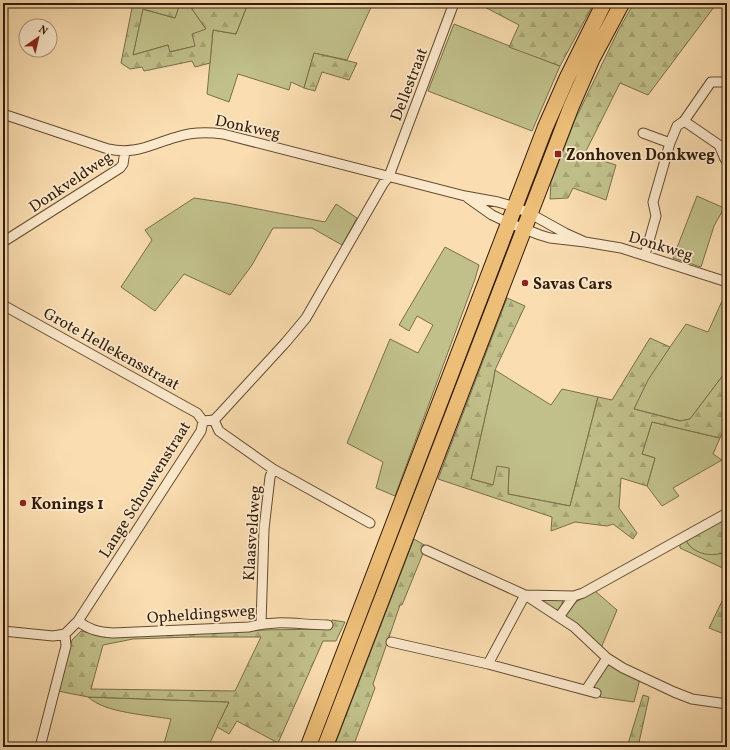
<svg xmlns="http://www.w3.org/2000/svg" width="730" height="750" viewBox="0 0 730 750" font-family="Vollkorn,serif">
<defs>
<pattern id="forest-firs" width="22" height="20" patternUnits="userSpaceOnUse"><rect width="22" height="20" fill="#c1c08a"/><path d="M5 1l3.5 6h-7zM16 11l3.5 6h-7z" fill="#a6a476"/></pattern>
</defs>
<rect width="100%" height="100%" fill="#faddb0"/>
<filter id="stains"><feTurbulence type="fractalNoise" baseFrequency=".005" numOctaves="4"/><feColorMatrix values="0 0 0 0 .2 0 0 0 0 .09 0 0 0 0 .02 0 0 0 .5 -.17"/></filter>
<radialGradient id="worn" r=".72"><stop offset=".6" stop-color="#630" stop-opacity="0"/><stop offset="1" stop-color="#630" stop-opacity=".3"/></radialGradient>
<path fill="#c1c08a" stroke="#7a6e4a" d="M180,3h14l-2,6 14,20 -10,17 -27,6 -1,-7 -35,10 9,-46 33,9z
M248,3h125l-26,57 -33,-7 -10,35 -13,-6 -2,8 -51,-16 -9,28 -22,-8 6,-64 23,4z
M454,24l106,42 -28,65 -104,-40z
M697,196l27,12 -10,18 -13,41 -28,-9z
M194,198l33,5 98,19 11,-18 21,14 -15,27 -30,-17h-39l-21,37 -22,30 -46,-21 -29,37 -34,-24 31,-47 -7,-10z
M445,247l34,18 -4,14 -80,217 -19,-8 7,-26 -36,-19 43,-104 28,14 15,-28 -16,-9 -8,15 -10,-6z
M727,290v80l-37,49 -9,2 -47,-12 13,-29 39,-56 22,8z
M495,370l56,35 11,-16 36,8 -28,109 -62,-12 1,-26 -16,17 -22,-6 22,-97z
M652,422l68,16 -7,16 9,6 -49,28 6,8 -17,10 -15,-20 8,-28 -13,-4z
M686,540c6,15 24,12 37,13l4,-2v19l-47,-22v-5z
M595,591l22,19 -16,38 -36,-33 4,-9z
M542,599l21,1 -1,4 -4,7 -3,-1 -14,-10z
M608,664l31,16v3l-5,19 -34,-5 1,-6 -7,-4 -1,-3z
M88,697l141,5 -21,45h-45l8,-28c-23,-4 -66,-6 -83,-22z"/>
<path fill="url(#forest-firs)" stroke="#7a6e4a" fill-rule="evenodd" d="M133,3h47l-5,15 -32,-9 -10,46 35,-10 2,7 25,-6 -3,-12 14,-5 -14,-20 2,-6h54l-12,31 -23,-4 -3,33 -15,4 -3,-6 -48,10 -2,-4 -12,2 -9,-6z
M477,3h117l-34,63 -51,-19 10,-22z
M634,3h83l-69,92 -28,-12 -36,72 32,10 -10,35 -33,-12 -5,10 -18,1 1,-17 24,-62 44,-91z
M314,53l43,10 -8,17 -27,-8 -7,19 -11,-3z
M507,298l18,8 -30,64 -2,12 -22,97 22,6 4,-19 12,2 -1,26 62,12 28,-109 14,3 38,-62 20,9 -22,33 -14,29 46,12 10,-2 37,-49v56l-7,12 -68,-16 -10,32 13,4 -8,28 -26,-8 -2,30 18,25 -4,6 -20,-15 -6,2 -32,-4 -24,9 1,-14 -114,-38z
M727,518v33c-13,7 -34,4 -41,-11z
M414,539l12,7 -24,59h-2l-27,79 2,4 -22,59h-19z
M727,591v38l-3,5 -15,-6z
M332,620l13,2 -9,19h-13l-45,102 -41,-22 -8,13 -12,-7 12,-25 -141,-5 -30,-6 14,-51 9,-9 24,6 155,-7 68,-1zM192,637h69l-26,54 -144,-2 12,-44 30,-6z
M643,695l6,2 -11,50h-11z"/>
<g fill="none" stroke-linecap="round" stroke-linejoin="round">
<defs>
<path id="minor" d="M3,114l105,35c29,6 43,-5 69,-12 15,-5 30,-5 46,-3l242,62 33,6 17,5 14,6 36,20 20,9
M684,121l35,24 6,14 2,1
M643,133l27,10
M468,198l24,17 17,8 31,12 10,3 35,4 36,6 106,34
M3,242l117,-74 3,-4 2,-13
M645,255l11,-39 -3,-14 17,-59 7,-17 7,-5 27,-39h16
M3,305l183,102 11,6 6,8
M214,420l5,11 54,38 97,54
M426,550l99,45 49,32 33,31 16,10 51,24 18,7 35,5
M559,617l15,-21
M78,621c11,9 21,11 35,12l136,-6c29,-8 50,-2 79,-2
M261,624l3,-95 6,-52 3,-8
M3,631l50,5 12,-2
M65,634l13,-13 123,-190 2,-10 11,-1 5,-5 67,-73 20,-24 77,-134 6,-8 65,-173
M391,642l97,22 108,29
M488,664l37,-69 49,1 9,-3 144,-80
M586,690l21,-32
M40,747l26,-101 -1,-12"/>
<path id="trunk" d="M308,747l237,-619 22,-50 37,-75
M325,747l246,-640 21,-48 30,-56"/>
</defs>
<use href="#minor" stroke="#644c33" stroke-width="11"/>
<use href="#trunk" stroke="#321c09" stroke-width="17"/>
<use href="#minor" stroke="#fce9cc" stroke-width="9"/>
<use href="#trunk" stroke="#edbe78" stroke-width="15"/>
</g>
<g fill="#8f2418" stroke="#fce9cc" stroke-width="1.5">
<rect x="554" y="150" width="8" height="8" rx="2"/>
<circle cx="525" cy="283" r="4"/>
<circle cx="23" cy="503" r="4"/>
</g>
<g text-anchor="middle" stroke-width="3.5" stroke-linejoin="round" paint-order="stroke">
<g font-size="16" fill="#321c09" stroke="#fce9cc">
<text transform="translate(408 84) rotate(-69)" y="6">Dellestraat</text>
<text transform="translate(248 126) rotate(12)" y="6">Donkweg</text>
<text transform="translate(70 181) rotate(-34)" y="6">Donkveldweg</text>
<text transform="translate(661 245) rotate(17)" y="6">Donkweg</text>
<text transform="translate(112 348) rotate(29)" y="6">Grote Hellekensstraat</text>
<text transform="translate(144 489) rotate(-58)" y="6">Lange Schouwenstraat</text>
<text transform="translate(251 533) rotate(-86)" y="6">Klaasveldweg</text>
<text transform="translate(201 613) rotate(-4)" y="6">Opheldingsweg</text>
</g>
<g font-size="16" font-weight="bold" fill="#321c09" stroke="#fce9cc" text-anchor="start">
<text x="566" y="160">Zonhoven Donkweg</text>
<text x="533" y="289">Savas Cars</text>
<text x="31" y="509">Konings 1</text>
</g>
</g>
<rect width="730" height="750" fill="none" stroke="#faddb0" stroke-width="16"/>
<rect x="4" y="4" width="722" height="742" fill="none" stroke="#321c09" stroke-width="2"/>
<rect x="8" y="8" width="714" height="734" fill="none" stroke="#321c09"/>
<g transform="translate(38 38) rotate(34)"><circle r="19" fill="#fce9cc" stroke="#ab977e"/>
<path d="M0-3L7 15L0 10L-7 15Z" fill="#8f2418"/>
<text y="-6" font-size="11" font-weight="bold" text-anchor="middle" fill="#321c09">N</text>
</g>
<rect width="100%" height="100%" filter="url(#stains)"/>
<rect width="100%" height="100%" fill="url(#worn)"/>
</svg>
